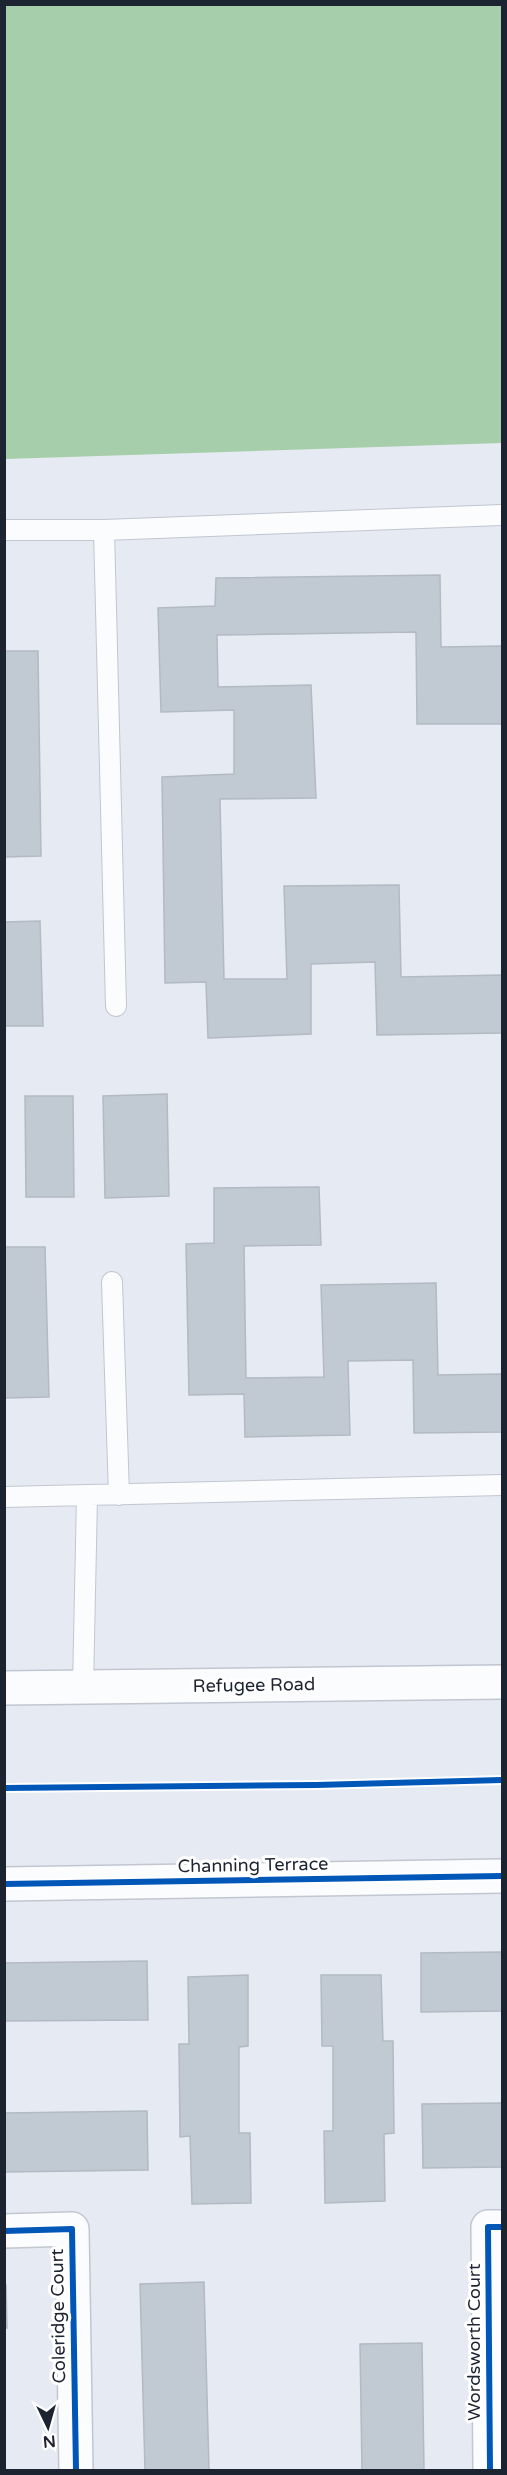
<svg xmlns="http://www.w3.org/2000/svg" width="507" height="2475" viewBox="0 0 507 2475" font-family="'Varela Round',sans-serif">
<rect width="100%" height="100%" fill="#e6eaf3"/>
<path fill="#a7ceaa" d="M4,5h498v438l-497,16z"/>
<path fill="#c1c9d2" stroke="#b2bac3" stroke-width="1.5" d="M440,575l1,72 61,-1v78h-85l-1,-92 -199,3 1,52 93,-2 5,113 -96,1 4,180h63l-3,-93 115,-1 2,92 101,-2v58l-125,2 -2,-73 -64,2v70l-103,4 -2,-56 -41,1 -3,-206 72,-3v-64l-73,2 -3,-104 57,-2 1,-28z
M4,651h34l3,205 -37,1z
M40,921l3,105h-39v-104z
M167,1094l2,102 -64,2 -2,-102z
M25,1096h48l1,101h-48z
M319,1187l2,58 -77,1 2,132 78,-1 -3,-92 115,-2 2,92 64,-1v58l-88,1 -1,-73 -65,1 2,74 -105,2 -1,-43 -55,1 -3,-151 28,-1v-55z
M4,1247h41l4,150 -45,1z
M502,1952v59l-81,1v-59z
M147,1961l1,59 -144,1v-58z
M248,1975v71l-9,1v86h11l1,70 -59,1 -2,-68 -10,1 -1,-93h10l-1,-67z
M321,1975h60l2,66h10l1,92 -10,1 1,67 -60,2 -1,-72h9v-85h-11z
M502,2103v64l-79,1 -1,-64z
M147,2111l1,59 -144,2v-59z
M204,2282l5,188h-64l-5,-186z
M4,2285h2l1,43h-3z
M422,2343l2,127h-62l-2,-126z"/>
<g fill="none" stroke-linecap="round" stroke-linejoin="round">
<defs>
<path id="service" d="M4,530h100l398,-15
M104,530l12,476
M112,1282l7,213
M4,1497l498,-12
M83,1687l4,-190"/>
<path id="minor" d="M4,1884l498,-8
M4,2231l68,-2 4,241
M490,2470l-2,-243h14"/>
<path id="primary" d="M4,1688l498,-6"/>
</defs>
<use href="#service" stroke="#c1c6d1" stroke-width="22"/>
<use href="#minor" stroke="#c1c6d1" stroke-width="36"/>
<use href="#primary" stroke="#c1c6d1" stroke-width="36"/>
<use href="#service" stroke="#fbfcfd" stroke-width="20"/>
<use href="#minor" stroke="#fbfcfd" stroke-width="33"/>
<use href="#primary" stroke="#fbfcfd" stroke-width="33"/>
<defs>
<path id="cycleway" d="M4,1788l312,-3 186,-5
M4,1884l498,-8
M4,2231l68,-2 4,241
M490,2470l-2,-243h14"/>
</defs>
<use href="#cycleway" stroke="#fff" stroke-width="10"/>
<use href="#cycleway" stroke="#0057b8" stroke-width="6"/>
</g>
<g text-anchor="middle" stroke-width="6" stroke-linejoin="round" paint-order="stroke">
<g font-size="18" fill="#1d2431" stroke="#fff">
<text transform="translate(254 1685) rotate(-1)" y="6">Refugee Road</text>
<text transform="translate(253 1865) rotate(-1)" y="6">Channing Terrace</text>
<text transform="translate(58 2316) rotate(-91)" y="6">Coleridge Court</text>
<text transform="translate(474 2342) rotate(-90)" y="6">Wordsworth Court</text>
</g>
</g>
<rect width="507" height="2475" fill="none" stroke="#1d2431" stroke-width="12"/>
<g transform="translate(48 2427) rotate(175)" stroke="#ffffff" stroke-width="4.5" paint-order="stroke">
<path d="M0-4.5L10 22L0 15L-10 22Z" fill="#1d2431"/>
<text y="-9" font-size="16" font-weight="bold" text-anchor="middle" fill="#1d2431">N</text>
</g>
</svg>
